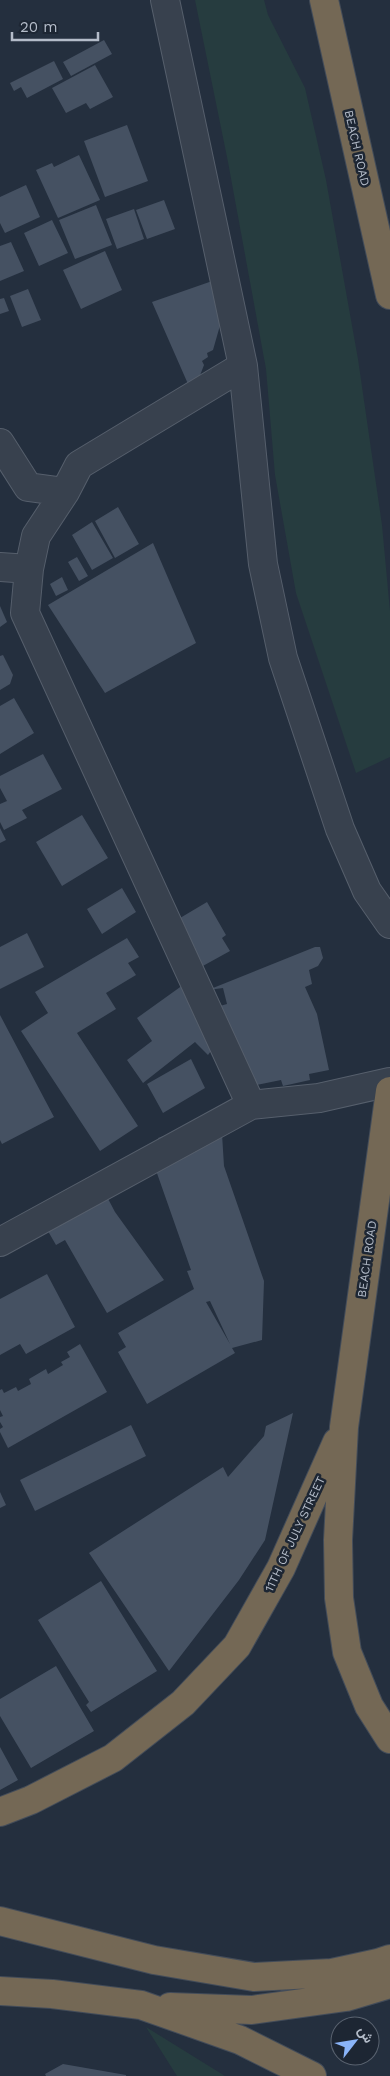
<svg xmlns="http://www.w3.org/2000/svg" width="390" height="2076" viewBox="0 0 390 2076" font-family="'Work Sans',Vazirmatn,sans-serif">
<rect width="100%" height="100%" fill="#242f3e"/>
<path fill="#263c3f" d="M195,0h69l4,15 37,73 21,92 32,179 24,166 8,86v146l-34,16 -60,-180 -21,-118 -9,-106 -38,-207z
M146,2027l79,49h-48z"/>
<path fill="#455162" fill-rule="evenodd" d="M104,40l8,14 -41,22 -8,-14z
M54,61l9,18 -36,19 -6,-11 -7,4 -4,-8z
M95,65l18,32 -23,12 -4,-6 -20,10 -14,-25z
M127,125l21,56 -43,16 -21,-56z
M79,155l21,45 -42,18 -22,-48 16,-7 2,4z
M26,185l14,32 -35,16 -5,-10v-26z
M164,200l11,29 -28,10 -11,-29z
M96,205l16,40 -37,14 -16,-39z
M134,209l10,30 -27,10 -11,-30z
M52,220l16,33 -29,13 -15,-33z
M11,242l13,29 -24,10v-35z
M105,251l17,39 -41,19 -18,-39z
M218,279l5,36 -10,35 -6,3 1,4 -6,4 2,4 -5,13 -11,6 -36,-82z
M28,289l13,31 -19,7 -12,-31z
M4,298l5,13 -9,3v-15z
M118,507l21,37 -24,14 -20,-37z
M92,522l21,36 -21,12 -20,-35z
M153,543l43,100 -91,50 -57,-88z
M77,557l11,19 -9,5 -11,-19z
M62,577l6,13 -12,6 -6,-12z
M0,606l7,16 -7,5z
M3,655l10,20 -3,9 -10,6v-34z
M14,698l20,35 -34,21v-48z
M43,754l19,35 -40,21 5,8 -23,12 -4,-8v-18l7,-3 -7,-13v-12z
M82,815l26,43 -46,28 -26,-44z
M0,828l6,12 -6,3z
M122,888l14,24 -34,22 -15,-25z
M207,902l19,33 -4,3 8,13 -29,16 -26,-46z
M27,933l17,34 -44,22v-42z
M127,938l12,19 -11,6 8,12 -30,18 10,16 -39,24 61,93 -38,25 -79,-120 27,-18 -13,-21z
M315,947h5l3,11 -5,8 -9,4 3,14 -7,3 12,27 12,56 -20,4 1,6 -27,6 -2,-6 -30,6 -19,-47 2,-5h-8l-17,-25 18,-5 -4,-16 -15,2z
M183,985l33,59 -8,11 -13,-13 -52,41 -16,-23 25,-19 -15,-23z
M0,1015l54,102 -52,27 -2,-4z
M191,1059l14,29 -42,25 -16,-29z
M205,1121l17,13 2,32 40,115 -2,59 -30,8 3,5 -88,51 -29,-52 8,-5 -8,-14 76,-44 -7,-18 4,-1 -39,-111 12,-4 -6,-17zM210,1301l20,43 -24,-42z
M105,1193l10,19 49,68 -57,33 -42,-73 -9,5 -11,-19z
M47,1274l28,53 -49,27 -6,-10 -20,11v-56z
M80,1344l27,48 -99,56 -8,-16v-3l3,-2 -3,-5v-5l3,-1 -3,-6v-20l2,-1 2,4 12,-6 2,4 13,-7 -2,-5 17,-10 2,5 15,-9 -2,-3 9,-5 -3,-5z
M293,1413l-28,127 -26,40 -70,91 -80,-118 134,-86 5,10 36,-41 2,-10z
M131,1425l15,31 -111,55 -15,-31z
M0,1492l6,13 -6,3z
M101,1581l56,90 -66,41 -5,-7 3,-3 -51,-82z
M56,1666l38,65 -63,37 -31,-52v-17z
M0,1747l18,33 -18,10z
M63,2064l63,11v1h-80l-1,-2z"/>
<g fill="none" stroke-linecap="round" stroke-linejoin="round">
<defs>
<path id="minor" d="M165,0l78,366 20,198 20,94 57,171 27,62 23,33
M243,366l-164,99 -14,27 -29,44 -7,33 -4,44 226,492 68,-7 71,-16
M0,443l28,44 37,5
M0,567l29,2
M0,1242l251,-137"/>
<path id="highway" d="M324,0l66,295
M390,1091l-46,336 -6,113 1,58 8,54 22,54 21,33
M0,1812l31,-12 82,-42 70,-55 54,-57 44,-78 56,-126
M0,1921l154,39 100,17 78,-4 46,-10 12,-4
M0,1991l52,3 89,11 99,35 72,36
M170,2007l82,3 94,-13 44,-13"/>
</defs>
<use href="#minor" stroke="#565f6c" stroke-width="30"/>
<use href="#highway" stroke="#434c59" stroke-width="30"/>
<use href="#minor" stroke="#38414e" stroke-width="28"/>
<use href="#highway" stroke="#746855" stroke-width="28"/>
</g>
<g text-anchor="middle" stroke-width="5" stroke-linejoin="round" paint-order="stroke">
<g font-size="12" fill="#b4bcc9" stroke="#1d2633">
<text transform="translate(357 148) rotate(77)" y="4">BEACH ROAD</text>
<text transform="translate(367 1259) rotate(-82)" y="4">BEACH ROAD</text>
<text transform="translate(295 1534) rotate(-65)" y="4">11TH OF JULY STREET</text>
</g>
</g>
<g transform="translate(355 2041) rotate(59)"><circle r="24" fill="#1d2633" stroke="#59626f"/>
<path d="M0-4L9 19L0 12L-9 19Z" fill="#8ab4f8"/>
<text y="-8" font-size="14" font-weight="bold" text-anchor="middle" fill="#b4bcc9">ش</text>
</g>
<path d="M12 32v8h86v-8" fill="none" stroke="#b4bcc9" stroke-width="2.5"/>
<text x="20" y="32" font-size="15" fill="#b4bcc9" stroke="#1d2633" stroke-width="4" paint-order="stroke">20 m</text>
</svg>
